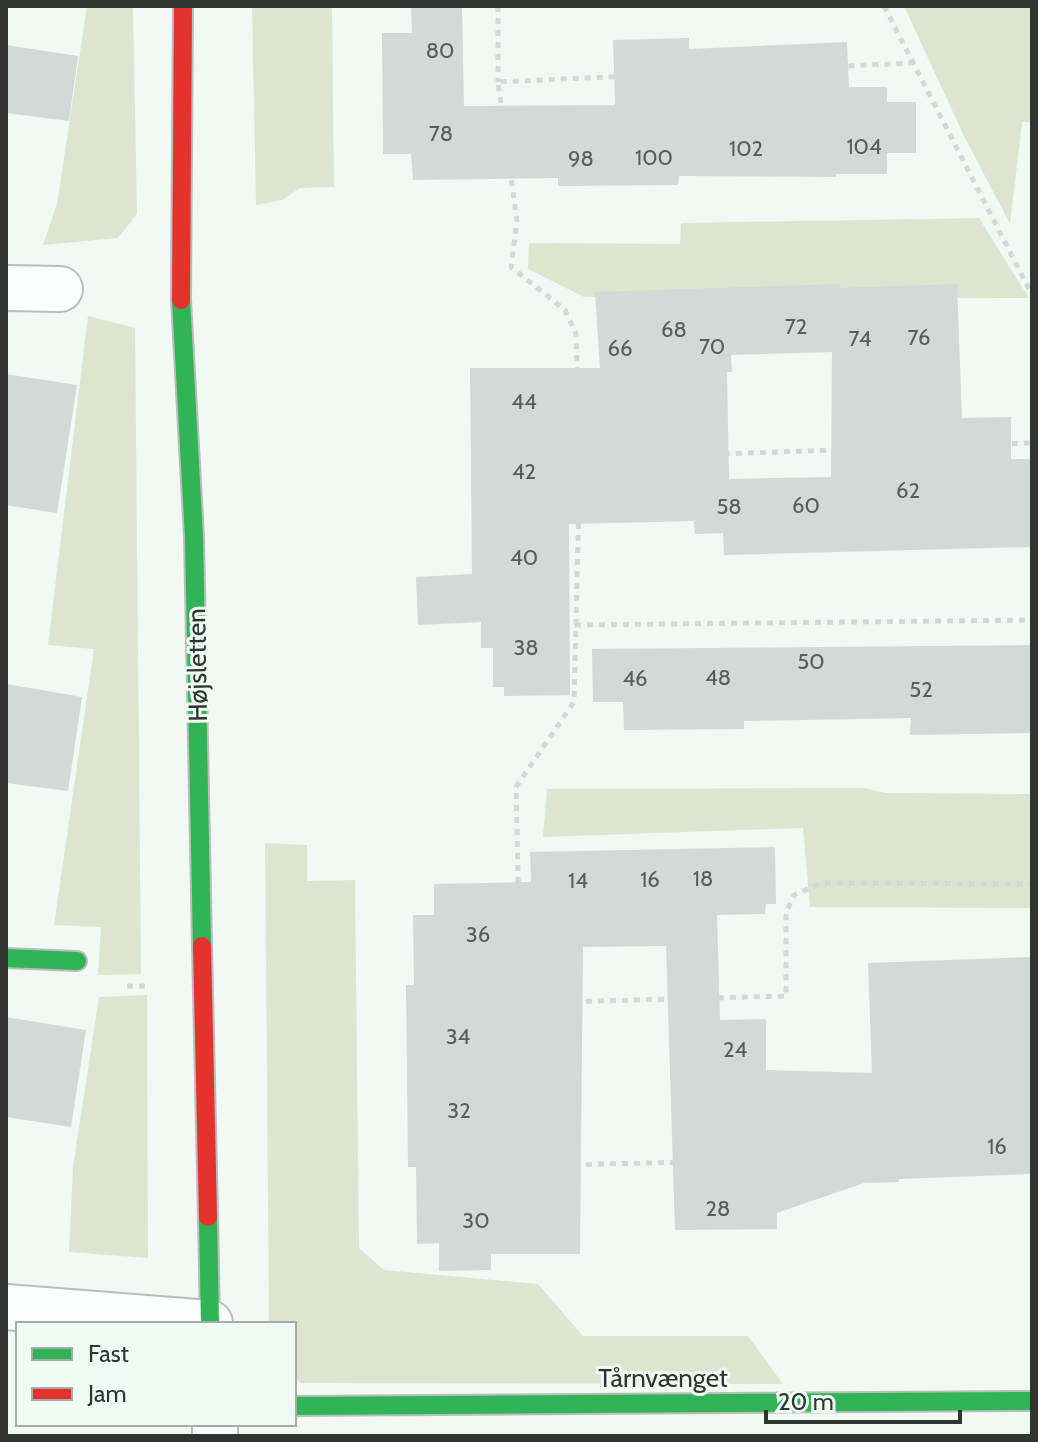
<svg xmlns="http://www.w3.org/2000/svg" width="1038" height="1442" viewBox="0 0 1038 1442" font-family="Cabin,sans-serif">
<rect width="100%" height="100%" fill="#f2f9f5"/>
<path fill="#dde4d0" d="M87,6h46l4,208 -19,24 -75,7 14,-41z
M252,6h80l2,181 -34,1 -18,12 -26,5z
M904,6h128v116h-10l-12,102 -46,-88z
M979,218l50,80 -445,-1 -56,-28 1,-26 151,1 1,-21z
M88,316l47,12 6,646 -43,1 3,-48 -47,-2 40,-276 -46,-4z
M866,788l19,5 147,1v114l-222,-1 -7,-79 -260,9 4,-48z
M265,843l42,2v36l48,-1 4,368 25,22 154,14 45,52h165l35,48 -482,-1 -7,-7v-52h-25z
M147,995l1,263 -79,-6 4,-85 26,-170z"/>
<path fill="#d2d9d6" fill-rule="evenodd" d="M411,6h51l2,100 151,-1 -2,-65 76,-2v11l158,-7 2,45h38v15h29v51h-29v21h-51v3l-157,-1 -1,9 -120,1v-8l-145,2 -2,-26h-28l-1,-121h30z
M6,45l72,11 -9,65 -63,-8z
M840,284v4l117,-4 5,134 49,-1v42h21v88l-308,8 -1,-22 -28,1 -1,-13 -125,3 1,171 -66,1v-9h-11v-39h-12v-26l-63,3 -2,-48 56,-3 -2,-206h130l-5,-76zM832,352l-1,125 -102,2 -2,-107h5l-1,-17z
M6,374l71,11 -20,128 -51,-8z
M1032,645v88l-122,2 1,-17 -167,3v8l-120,1 -1,-28h-30l-1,-53z
M6,684l76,13 -14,94 -62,-8z
M775,847l1,57h-10l-1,10 -48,1 3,105 46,-1v51l106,3 -4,-110 164,-6v217l-133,5v3l-35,1 -87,30v16l-102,1 -9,-284 -83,1 -3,307h-89v16l-52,1v-28l-22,1 -1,-77h-8l-2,-182h8l-1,-70h21v-31l97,-2 -1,-30z
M6,1017l80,13 -15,97 -65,-10z"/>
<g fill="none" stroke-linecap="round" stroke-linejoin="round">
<defs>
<path id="street" d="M6,288l54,1
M6,1307l204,16
M215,1424v12"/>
<path id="fast" d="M181,300l13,237 8,409
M6,958l71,3
M208,1217l2,107
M294,1406l738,-5"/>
<path id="jam" d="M181,300l2,-294
M202,946l6,271"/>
</defs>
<use href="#street" stroke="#b8bebb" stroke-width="48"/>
<use href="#fast" stroke="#b8bebb" stroke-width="22"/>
<use href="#jam" stroke="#b8bebb" stroke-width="22"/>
<path stroke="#d4d7d6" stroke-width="5" stroke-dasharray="6 6" stroke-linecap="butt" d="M498,6v76
M884,6l148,289
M580,459l452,-16
M575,625l457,-5
M127,986h22
M521,1003l-5,-216 58,-85 6,-243 -4,-125 -11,-24 -54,-43 6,-46 -19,-139 413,-19
M772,1160l-252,6 1,-163 265,-7v-83l8,-18 28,-12 210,1"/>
<use href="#street" stroke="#fdfefe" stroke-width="44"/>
<use href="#fast" stroke="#30b455" stroke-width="18"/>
<use href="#jam" stroke="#e5322d" stroke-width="18"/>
</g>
<g text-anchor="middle" stroke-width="6" stroke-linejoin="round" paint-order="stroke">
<g font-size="22" fill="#585e5b">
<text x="440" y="58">80</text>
<text x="441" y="141">78</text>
<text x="864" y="154">104</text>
<text x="746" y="156">102</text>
<text x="654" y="165">100</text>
<text x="581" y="166">98</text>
<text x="796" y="334">72</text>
<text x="674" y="337">68</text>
<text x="919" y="345">76</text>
<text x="860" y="346">74</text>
<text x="712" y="354">70</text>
<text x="620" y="356">66</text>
<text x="524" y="409">44</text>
<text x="524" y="479">42</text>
<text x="908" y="498">62</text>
<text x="806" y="513">60</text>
<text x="729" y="514">58</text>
<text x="524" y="565">40</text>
<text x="526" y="655">38</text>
<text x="811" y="669">50</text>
<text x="718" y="685">48</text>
<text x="635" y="686">46</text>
<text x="921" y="697">52</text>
<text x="703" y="886">18</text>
<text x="650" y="887">16</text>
<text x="578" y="888">14</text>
<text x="478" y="942">36</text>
<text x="458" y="1044">34</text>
<text x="735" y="1057">24</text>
<text x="459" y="1118">32</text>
<text x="997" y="1154">16</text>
<text x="718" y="1216">28</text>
<text x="476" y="1228">30</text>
</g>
<g font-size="26" fill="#303532" stroke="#effcf5">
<text transform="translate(197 665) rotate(-91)" y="9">Højsletten</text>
<text x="663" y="1387">Tårnvænget</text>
</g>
</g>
<rect width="1038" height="1442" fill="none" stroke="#303532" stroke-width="16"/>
<rect x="16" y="1322" width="280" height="104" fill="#effcf5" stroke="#a3aca7" stroke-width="2"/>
<rect x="32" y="1348" width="40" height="12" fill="#30b455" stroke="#a3aca7" stroke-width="2"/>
<text x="88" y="1362" font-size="24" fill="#303532">Fast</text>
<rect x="32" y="1388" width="40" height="12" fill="#e5322d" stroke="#a3aca7" stroke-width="2"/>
<text x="88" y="1402" font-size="24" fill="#303532">Jam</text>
<path d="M766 1410v12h194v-12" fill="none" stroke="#303532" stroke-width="4"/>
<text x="778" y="1410" font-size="24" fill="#303532" stroke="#effcf5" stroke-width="6" paint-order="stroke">20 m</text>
</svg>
